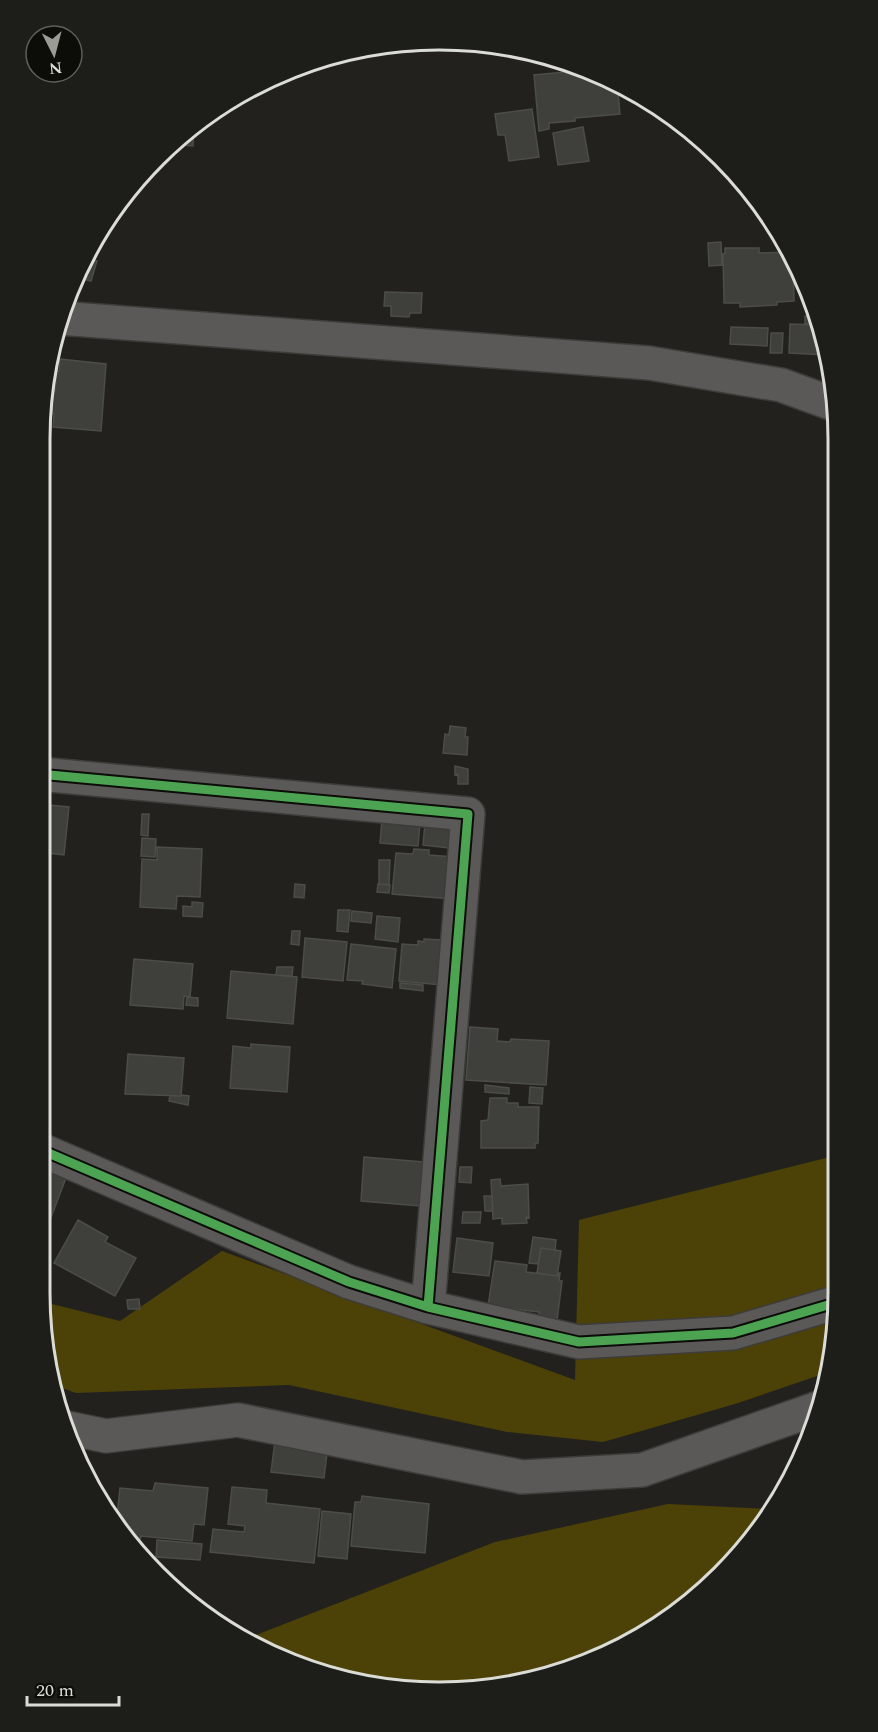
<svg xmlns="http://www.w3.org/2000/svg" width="878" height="1732" viewBox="0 0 878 1732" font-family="Spectral,serif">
<rect width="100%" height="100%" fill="#22211d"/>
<path fill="#4c4207" d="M838,1155v164l-9,53 -94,32 -132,38 -96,-10 -218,-47 -213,8 -22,-8 -14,-84 80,20 102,-70 353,129 4,-160z
M668,1504l101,5 -47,67 -106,76 -125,38 -130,-5 -75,-23 -43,-22 252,-98z"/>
<path fill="#3f3f3c" stroke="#4c4c48" stroke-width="1.5" d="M403,42l10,1v9l-11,-1z
M587,70l30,11 3,33 -45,4v3l-26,2v6l-10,2 -5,-56z
M532,109l7,48 -30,4 -4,-26h-7l-3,-21z
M194,125l-1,21 -23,-2 5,-6z
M583,127l6,34 -31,4 -5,-32z
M721,242l1,23 -13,1 -1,-23z
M725,248h34v5l32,-1 2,5 1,44 -17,1v3l-37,2v-4h-16l-1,-49 2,-1z
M85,257l12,4 -6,20 -12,-3z
M385,292l37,1 -1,20h-11l-1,4 -18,-1v-10h-7z
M805,316l12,1 2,8 -14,-1z
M790,324l29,1 8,30 -38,-2z
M731,327l37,1 -1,18 -37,-2z
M771,333h12l-1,20h-12z
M60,359l46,5 -5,67 -48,-4 1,-13 -3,-1 1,-21 3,-1 2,-20h2z
M40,426l11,2 -3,21 -8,-1z
M450,726l16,2 -1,9h3l-1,18 -24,-2 2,-19 4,1z
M455,766l13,3v15h-10v-10l-3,1z
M39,804l30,3 -5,48 -25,-3z
M142,814h7l-1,22 -7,-1z
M382,819l38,4 -2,23 -38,-3z
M425,823l26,2 -2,23 -26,-3z
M142,838l14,1 -1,18 -14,-1z
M157,847l45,2 -2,48 -23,-1 -1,13 -36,-2 2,-48 15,1z
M414,849l15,1v5l26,2 -4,42 -59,-5 4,-41 17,1z
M379,860h11l-1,25 -10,-1z
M295,884l10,1 -1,13 -10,-1z
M378,884l12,1 -1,8 -12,-1z
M192,902l11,1 -1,14 -19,-1v-10l9,1z
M338,910h12l-2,22 -11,-1z
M352,911l20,2 -1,10 -20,-2z
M377,916l23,2 -2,24 -23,-3z
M292,931h8l-1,14 -8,-1z
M305,938l42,4 -4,39 -41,-4z
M424,939l18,1v45l-43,-4 3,-37 16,1v-4l6,1z
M351,944l45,5 -4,39 -30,-4 1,-3 -16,-1z
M134,959l59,5 -3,33 -6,-1 -1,13 -53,-4z
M277,967h16l-1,9 -16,-1z
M231,971l66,6 -4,47 -66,-6z
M400,983l23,2v6l-23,-3z
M187,997l11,1v8l-12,-1z
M470,1027l28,2 -1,12 13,1 1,-3 38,2 -3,44 -80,-5z
M251,1044l39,3 -3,45 -57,-4 3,-42 18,2z
M128,1054l56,4 -3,38 -56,-2z
M485,1085l24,3v6l-24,-2z
M530,1087l13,1 -1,16 -13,-1z
M181,1095l8,1 -1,9 -19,-4 1,-5h11z
M490,1098h17v5h11v4h21l-1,36 -3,1v4h-54v-27l7,-1z
M364,1157l60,5 -4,44 -59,-5z
M460,1167h12l-1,16 -12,-1z
M39,1168l27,10 -19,50 -8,-3z
M500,1179l1,7 27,-2 1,34 -3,-1 1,6 -25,1v-6l-9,1 -2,-39z
M484,1196h8l1,15h-8z
M463,1212h18l-1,11h-18z
M78,1220l30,17 -3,5 31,16 -21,38 -61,-33z
M533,1237l23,3 -1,10 -14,-2 -3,16 -9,-1z
M457,1238l36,5 -4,33 -36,-4z
M541,1248l20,3 -4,25 -20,-3z
M495,1261l32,4 -1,7 32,4v-3h2l-1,8h3l-5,40 -18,-2v-7l-51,-6z
M139,1299l1,10h-12l-1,-9z
M276,1433l52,12 -4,33 -53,-6z
M155,1483l53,5 -4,37 -10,-1 -2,17 -51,-5 -1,4 -18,-3 -6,-11 4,-38 33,3z
M232,1487l35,3 -1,13 54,6 -6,54 -104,-11 3,-23 31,3 1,-6 -17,-2z
M362,1496l67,8 -4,49 -74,-7 4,-44h6z
M322,1511l29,3 -4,45 -29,-3z
M157,1540l45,4 -2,16 -44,-3z"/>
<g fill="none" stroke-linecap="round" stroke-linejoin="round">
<defs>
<path id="minor" d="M59,318l590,45 132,22 55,20
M39,774l429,40 -40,493
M39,1149l310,133 79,25 151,35 154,-9 105,-31
M63,1427l43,9 132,-16 284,57 120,-7 179,-63"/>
</defs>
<use href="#minor" stroke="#3d3c39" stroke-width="36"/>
<use href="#minor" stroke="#5a5957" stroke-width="33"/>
<defs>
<path id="cycleway" d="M39,774l429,40 -40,493
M39,1149l310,133 79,25 151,35 154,-9 105,-31"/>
</defs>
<use href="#cycleway" stroke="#0c0c09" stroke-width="13"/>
<use href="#cycleway" stroke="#4ca352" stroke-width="9"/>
</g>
<path d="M0 0H878V1732H0ZM439 50H439A389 389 0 0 1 828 439V1293A389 389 0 0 1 439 1682H439A389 389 0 0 1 50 1293V439A389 389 0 0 1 439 50Z" fill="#1d1d19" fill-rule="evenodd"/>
<path fill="none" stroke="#dcdcd7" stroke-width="3" d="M439 50H439A389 389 0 0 1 828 439V1293A389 389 0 0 1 439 1682H439A389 389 0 0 1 50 1293V439A389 389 0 0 1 439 50Z"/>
<g transform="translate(54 54) rotate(174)"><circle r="28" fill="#0c0c09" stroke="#5f5f5b" stroke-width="1.5"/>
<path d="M0-4.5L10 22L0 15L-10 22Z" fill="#9b9b96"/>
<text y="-9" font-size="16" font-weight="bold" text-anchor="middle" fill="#dcdcd7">N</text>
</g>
<path d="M27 1696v9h92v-9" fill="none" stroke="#dcdcd7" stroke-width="3"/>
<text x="36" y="1696" font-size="18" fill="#dcdcd7" stroke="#0c0c09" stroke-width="4.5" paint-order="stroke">20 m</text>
</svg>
